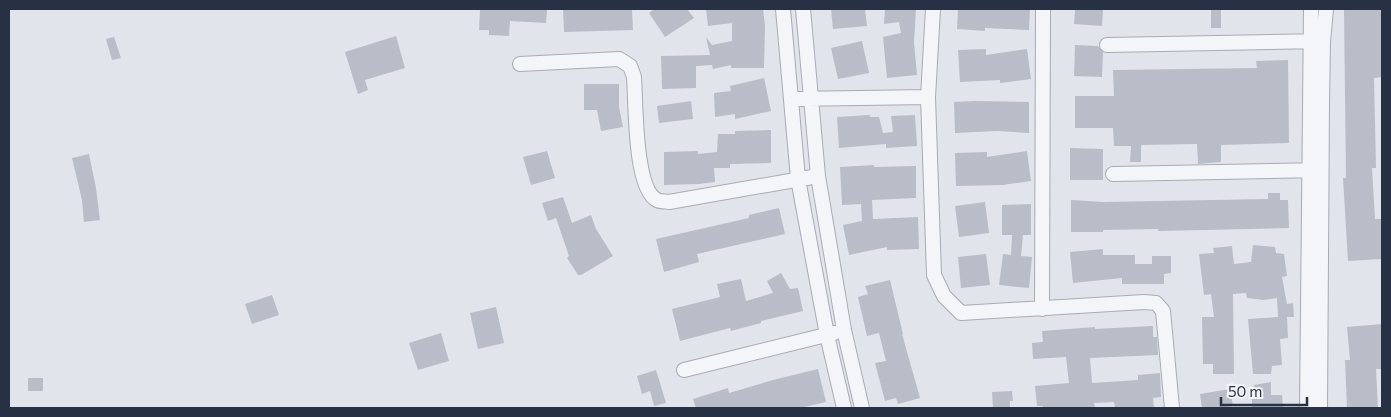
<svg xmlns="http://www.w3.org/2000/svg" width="1391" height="417" viewBox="0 0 1391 417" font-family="Commissioner,sans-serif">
<rect width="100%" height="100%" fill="#e1e4ea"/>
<path fill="#b8bdc8" d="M480,9h67l-1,14 -36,-2 -1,15 -20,-1v-5h-10z
M563,9h69l1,21 -69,2z
M654,9h33l7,9 -29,19 -16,-24z
M706,9h57l2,17 -1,42h-33v-3l-18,4 -1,-4 -16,1v22l-34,1 -1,-33 49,-1 -4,-18 6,8 20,-4v-18l-24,3z
M831,9h34l2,17 -34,3z
M885,9h31l-2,34 3,32 -30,3 -4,-41 18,-4 -2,-11 -15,2z
M958,9h72l-1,21 -44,-2v3l-28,-2z
M1075,9h28l-1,17 -28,-2z
M1211,9h10v19h-10z
M1344,9h38v68l-8,1 2,90h-4l3,51h7v40l-34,2 -5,-83h3z
M396,36l9,32 -40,12 3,10 -10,4 -13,-42z
M114,37l7,21 -9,2 -6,-21z
M862,41l7,32 -31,6 -7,-31z
M1075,45l23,1 5,6 -1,25 -28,-1z
M986,49v6l41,-6 4,30 -31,4v-3l-40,2 -2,-32z
M1288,60l1,83 -68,2v17l-23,2 -1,-20 -56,1v17h-11l1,-16h-17l-1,-18h-38v-32h39l-1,-26 144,-2 -1,-7z
M764,78l7,33 -36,8v-5l-20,3 -1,-24 17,-2 -1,-5z
M584,84h35v23l4,20 -22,4 -4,-21h-13z
M691,101l2,18 -34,4 -2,-17z
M975,101l54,1v31l-31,-2 -43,2 -1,-31z
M870,115v2h9l4,16 10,-1 -2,-16 24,-1 2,31 -31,2v-4l-47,4 -2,-31z
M771,130v33l-41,1v4h-16l1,14 -16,2 -35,1v-33l34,-1v3l19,-2 1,-18h17v-3z
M1070,148l33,1v31h-33z
M547,151l8,27 -24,7 -8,-28z
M1027,151l4,30 -28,4 -47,1 -1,-33 32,-1v5z
M89,154l7,34 4,32 -16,2 -2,-22 -10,-42z
M874,165v2l42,-1v32l-44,2 1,19 45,-2 1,32 -32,1v-3l-38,8 -6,-30 19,-4 -1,-17 -19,1 -2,-38z
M1268,193h12v7h8l1,28 -131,3v-2l-55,1v2h-32v-32l33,2 164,-3z
M563,197l9,26 19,-8 5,14 17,27 -32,19h-3l-11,-17 2,-2 -13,-38 -8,3 -6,-18z
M985,202l4,31 -30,4 -4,-31z
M1031,204v31h-8l-2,21 11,1 -3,31 -30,-3 4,-31 8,1 1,-20h-10v-30z
M779,208l6,26 -88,20 2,8 -35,10 -8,-33 93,-21v-3z
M1253,245l22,2 1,6 8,1 3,22 -5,1 5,27 6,-1 1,14h-7l1,21 -8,1 2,26 -10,1 -1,8h-18l-5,-55 30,-2 -1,-19 -14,2 -16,-2 -1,-5 -13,1 1,80h-21v-10h-10l-1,-47h12l-3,-23 -7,1 -5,-41 15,-1 -1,-5 19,-2 2,18 17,-2z
M1103,249v6h32v9h17v-8h19v17l-7,1v10h-42v-6l-49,5 -3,-31z
M986,254l4,31 -29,3 -3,-31z
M781,273l9,16 8,-1 5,23 -42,10v2l-30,8 -1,-3 -50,13 -8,-32 48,-12 -3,-13 24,-5 5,22 27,-8 -6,-12z
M890,280l13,54h-1l18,64 -22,6 -2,-6 -11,3 -10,-38 11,-2 -7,-28 -12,3 -9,-39 10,-3 -3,-8z
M272,295l7,20 -27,9 -7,-20z
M496,307l8,36 -26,6 -8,-36z
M1382,324v45h-6l2,39h-31l-2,-48h5l-3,-33z
M1153,326v11h4l1,18 -68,3 2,25 46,-3v-5l22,-2 1,24 -8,1 1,10h-39l-1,-6 -20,1 1,5h-52v-2h-6l-2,-20 34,-3 -3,-26 -33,2 -1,-16 11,-1 -1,-11 53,-4v2z
M441,333l8,28 -31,9 -9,-27z
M818,369l8,33 -26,6h-104l-3,-9 35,-11 1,5 44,-13z
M656,370l10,33 -12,3 -4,-15 -8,3 -5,-18z
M28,378h15v13h-15z
M1271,382v13h11l1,13h-31v-20l2,-1v-2z
M1230,389l3,17 -7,1v1h-24l-2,-14z
M1012,391l1,10h-3v7h-17l-1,-16z"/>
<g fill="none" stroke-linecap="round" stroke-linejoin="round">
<defs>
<path id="street" d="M783,9l15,170 29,156 17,73
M803,9l15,167 26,154 18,78
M1107,45l212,-4
M520,64l99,-5 11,7 4,11c2,24 0,112 23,123 3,2 9,1 12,2l149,-26
M928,97l5,-88
M791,99l137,-2 6,178 10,21 17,17 183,-11 12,1 7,8 9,97
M1113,174l206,-4
M1042,309l1,-300
M684,370l150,-37
M1307,408l4,-399
M1320,408l2,-304 1,-62 3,-33"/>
</defs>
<use href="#street" stroke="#a6abb5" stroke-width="16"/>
<use href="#street" stroke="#f4f5f8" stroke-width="14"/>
</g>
<rect width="1391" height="417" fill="none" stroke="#283143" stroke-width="20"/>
<path d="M1221 397v8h86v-8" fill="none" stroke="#283143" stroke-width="2.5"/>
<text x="1228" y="397" font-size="15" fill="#283143" stroke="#f1f3f7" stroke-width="4" paint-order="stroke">50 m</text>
</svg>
